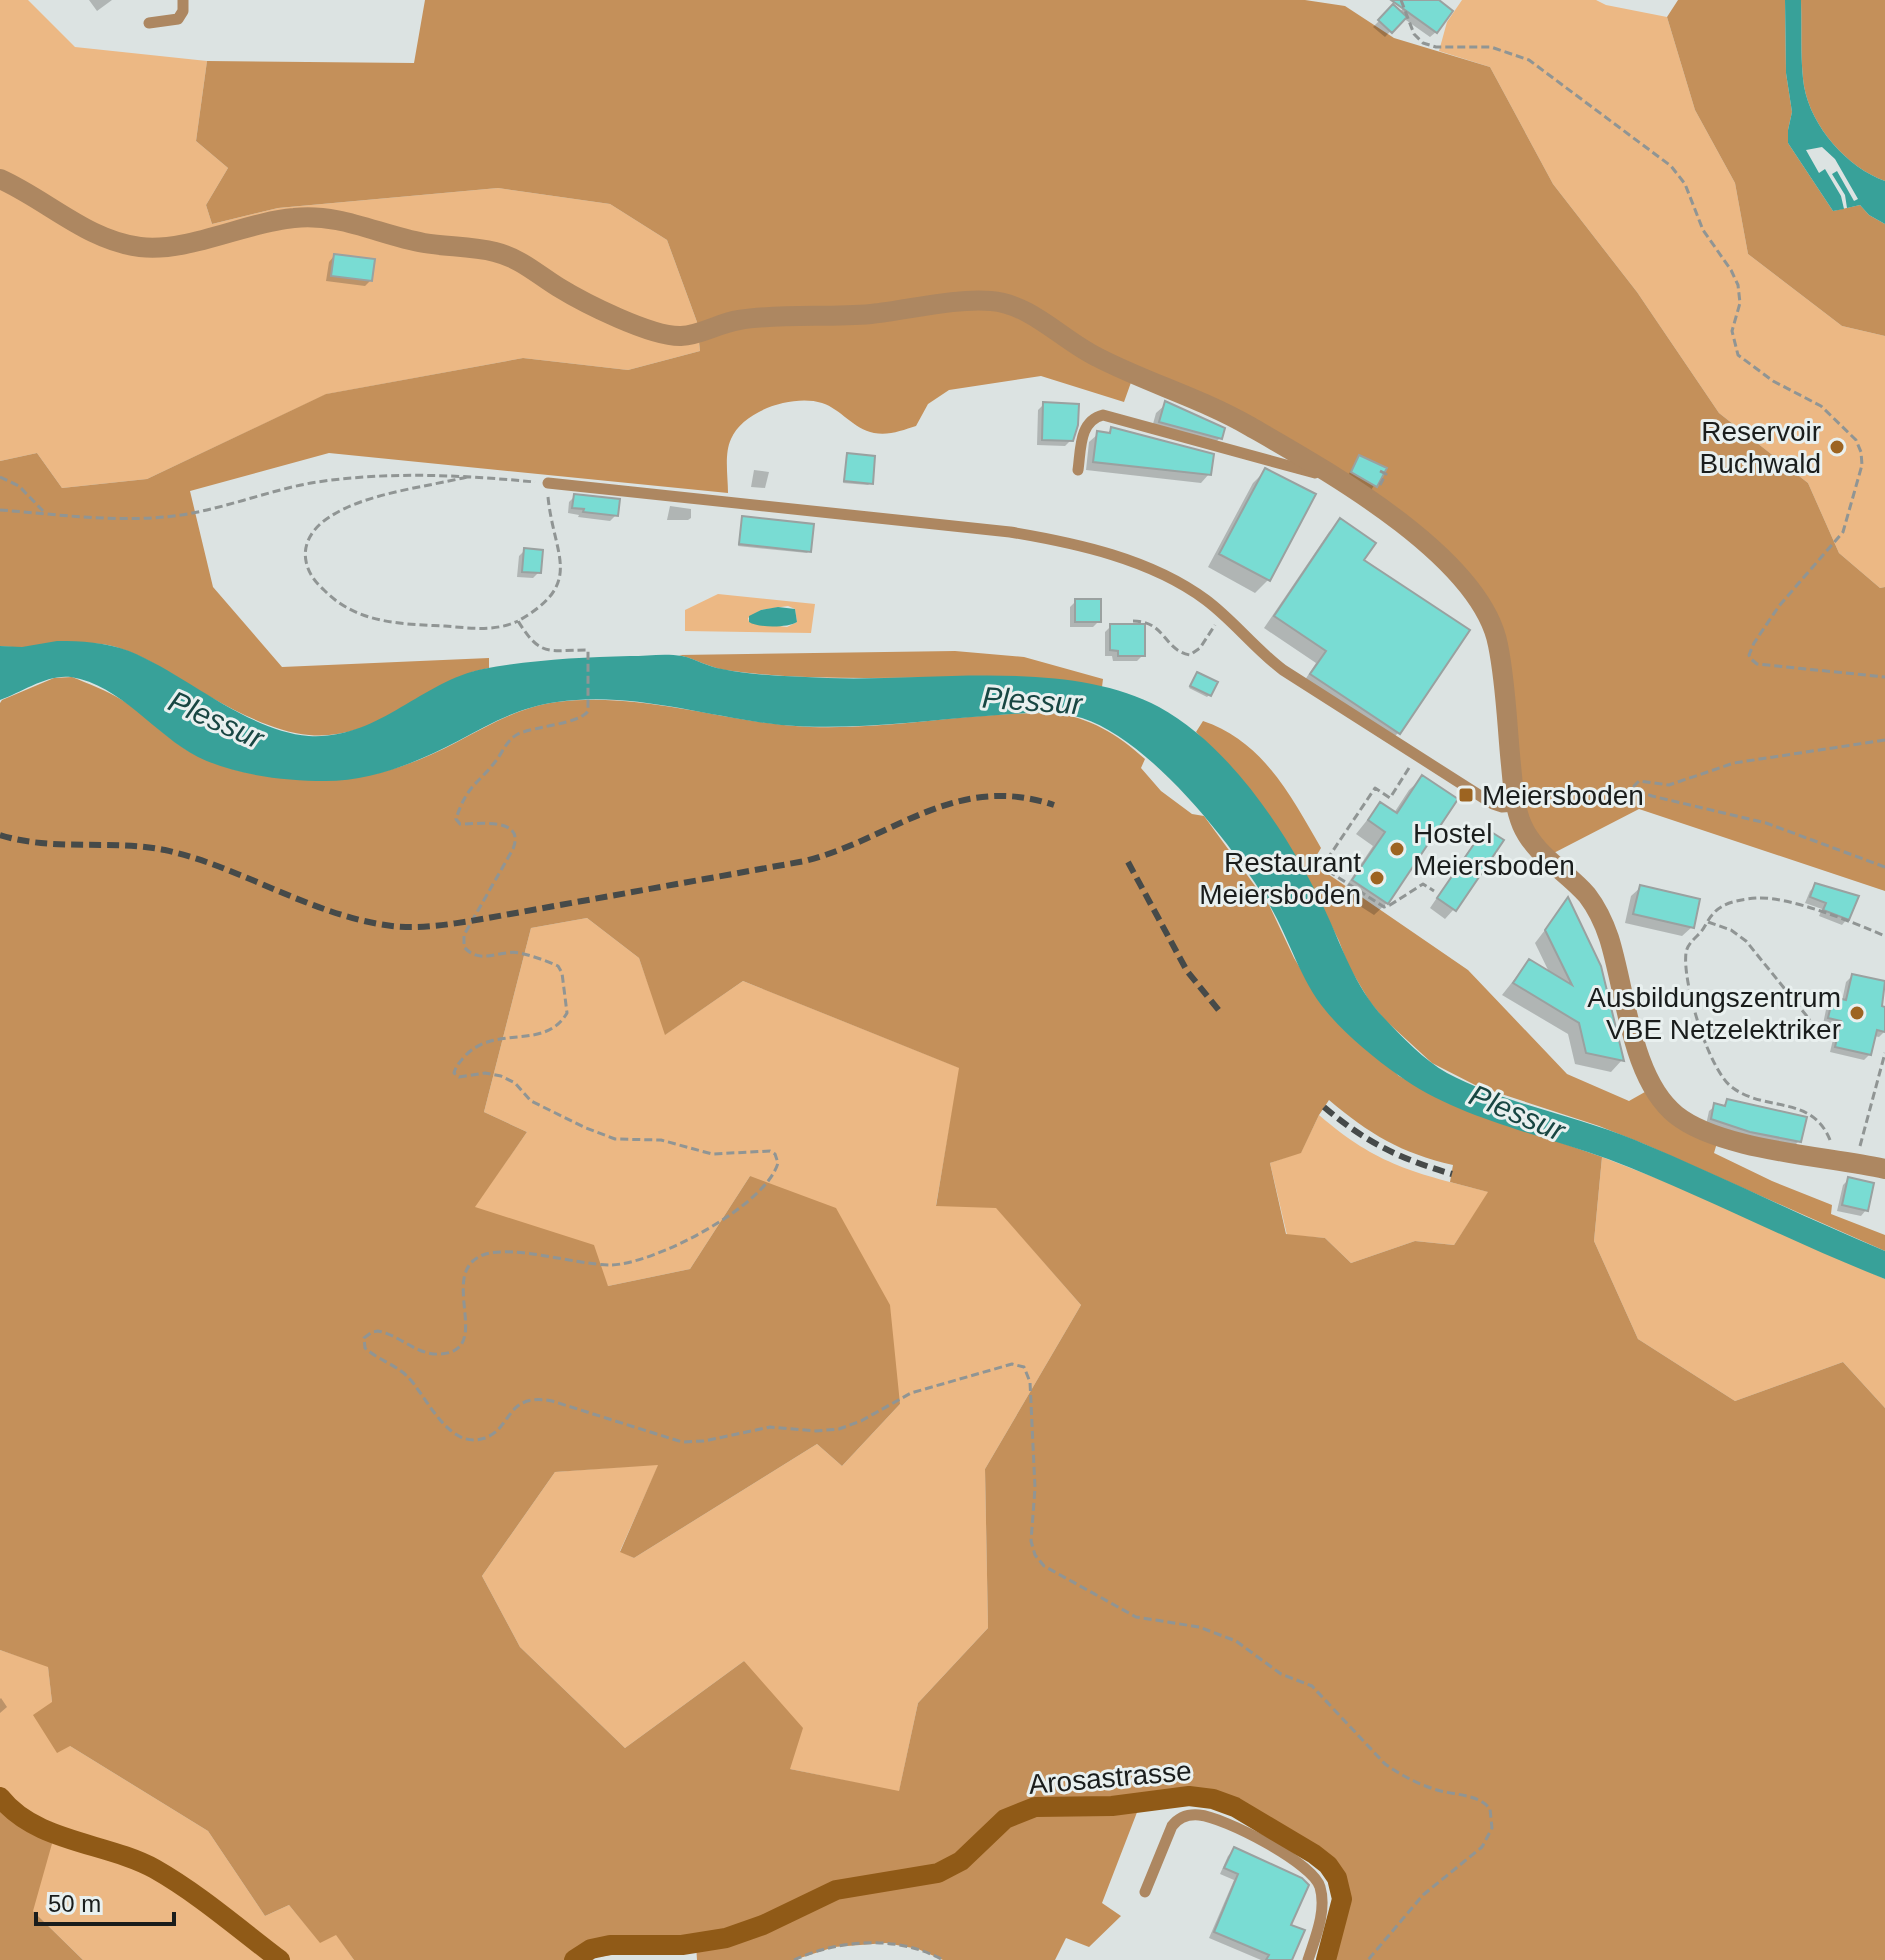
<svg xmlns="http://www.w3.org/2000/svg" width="1885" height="1960" viewBox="0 0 1885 1960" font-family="Arial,sans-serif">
<rect width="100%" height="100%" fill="#dce3e2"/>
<path fill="#ecb884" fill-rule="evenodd" d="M0,0h28l47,47 132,14 -11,80 32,27 -22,37 6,19 66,-16 220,-20 112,16 57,36 30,82 3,29 -72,19 -105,-12 -196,36 -180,85 -85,9 -25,-35 -37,8z
M1462,0h134l10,5 61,12 28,93 40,73 13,71 94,72 43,10v251l-5,1 -41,-35 -31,-70 -89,-70 -82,-121 -84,-108 -63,-117 -51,-16 8,-29z
M718,594l97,10 -4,29 -126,-2v-21zM788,606l7,3 2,13 -10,5 -38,-5 -1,-4 13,-8z
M587,918l52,40 27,76 77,-53 217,87 -24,137 60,2 85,98 -96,164 3,159 -70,75 -19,89 -109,-23 -46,-108 -119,87 -105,-101 -38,-71 73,-104 104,-8 -39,87 14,7 183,-114 25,22 58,-62 -150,-228 -60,93 -82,17 -134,-79 53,-75 -43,-20 47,-184z
M1319,1115c59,51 96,58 170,77l-35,53 -39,-4 -64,22 -26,-25 -38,-3 -17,-72 31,-11z
M1602,1157l72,28 211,94v129l-42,-46 -108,39 -97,-62 -44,-98z
M0,1650l48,16 4,36 18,44 138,85 57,85 24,-11 31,37 16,-8 18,26h-271l-50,-49 -33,-114z"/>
<path fill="#c4905a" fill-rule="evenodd" d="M425,0h880l40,6 49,32 96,29 63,117 84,108 82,121 89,70 31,70 41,35 5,-1v304l-246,-82 -93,48 -13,-13 -45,-229 -106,-108 -248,-133 -10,28 -83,-26 -92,14 -21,14 -12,22c-13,4 -27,10 -42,7 -21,-4 -33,-24 -52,-30 -28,-9 -79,7 -91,36 -7,15 -3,38 -3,54l-399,-40 -139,38 23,96 69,80 207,-9v10l-17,4c-47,25 -109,69 -163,63 -33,-3 -68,-21 -97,-37 -32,-18 -61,-40 -96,-51 -32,-10 -83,4 -116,-1v-185l37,-8 25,35 85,-9 179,-85 197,-36 105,12 72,-19 -3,-29 -30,-82 -57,-36 -112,-16 -220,20 -66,16 -6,-19 22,-37 -32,-27 11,-80 207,2z
M1678,0h107l1,73 6,39 -4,18v13l45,68 27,-6 9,10 16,9v112l-43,-10 -94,-72 -13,-71 -40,-73 -28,-93z
M1801,0h84v181c-37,-13 -74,-54 -81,-95 -4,-27 -2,-58 -3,-86z
M955,651l69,6 79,22 -1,8c-125,-20 -252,1 -377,-17 -16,-3 -30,-11 -46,-15z
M72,677c17,7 34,13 50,23 27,17 48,43 78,57 25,12 55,18 82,21 68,7 115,-5 175,-36 33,-17 62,-35 100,-40 86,-11 167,21 253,25 80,3 161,-15 242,-14 38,4 65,21 93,46l-4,9 20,23 31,23 12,2 65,89 25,53 31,51 74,67 60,31 143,50 -8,84 44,98 97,62 108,-39 42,46v552h-559l14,-75 -105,-78 -94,-5 -39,101 19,13 -32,31 -23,-9 -11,22h-112l-25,-11 -32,-6 -52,4 -40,13h-97l-1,-16 -122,16h-220l-18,-25 -16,8 -31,-38 -24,11 -57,-85 -138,-85 -13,7 -24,-38 19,-13 -4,-35 -48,-17v-947l2,-3 52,-22zM587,918l52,40 26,77 78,-54 216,87 -23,138 60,2 85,97 -96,164 3,159 -70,75 -19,88 -109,-22 13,-41 -59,-67 -119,87 -105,-101 -38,-71 73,-104 103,-7 -38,87 14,6 183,-114 25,22 58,-62 -10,-99 -54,-97 -86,-32 -60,93 -82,17 -14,-41 -119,-38 52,-75 -43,-20 47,-184zM1329,1100c40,34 72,53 124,65l-3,17 38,10 -34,53 -39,-4 -64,22 -26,-25 -39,-4 -16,-71 31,-10 18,-38z
M1203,721c60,20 88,75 118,127l-9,15 156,107 99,104 62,27 23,-13 67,48 -5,17 58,28 60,24 -1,9 54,21v16l-241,-107 -45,-18 -122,-40 -45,-23 -48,-44 -14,-17 -22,-37 -9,-24 -37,-74 -74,-102 -32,-33z
M0,1797l55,36 -22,78 50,49h-83z"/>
<path fill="#38a199" d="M1785,0h16c1,28 -1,59 3,86 7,41 44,82 81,95v43l-16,-9 -9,-10 -13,3 -2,-13 -13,-21 5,-3 17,30 4,-2 -23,-40 -13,-12 -16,3 13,23 6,-4 16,27 3,13 -11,2 -45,-68v-13l4,-18 -6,-39z
M778,607l17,2 2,13c-9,6 -39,6 -48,0v-6l12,-6z
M57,641c25,0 48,1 72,10 57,23 117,80 180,85 69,4 111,-54 174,-67 48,-9 98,-12 147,-13 17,0 35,-3 52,0 14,3 26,11 40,13 34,7 71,7 105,9 101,4 241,-20 332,29 72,39 130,129 165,201 18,38 30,78 60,110 18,19 40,42 63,55 58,31 127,42 188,67 84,35 166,76 250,111v28c-94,-37 -183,-84 -277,-120 -68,-25 -151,-41 -210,-84 -23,-16 -54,-42 -72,-64 -26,-31 -36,-71 -56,-105 -37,-60 -119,-166 -188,-188 -31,-9 -65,-4 -96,-2 -68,5 -137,15 -205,9 -75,-8 -148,-34 -224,-23 -38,5 -67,22 -99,39 -42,22 -86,40 -133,40 -41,0 -90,-6 -127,-24 -43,-22 -77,-72 -127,-80 -24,-3 -49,15 -71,23v-54l22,1z"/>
<path fill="#0003" d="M89,0h23l-15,11z
M1410,0h25l1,32 -6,5 -27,-19 -18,19 -12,-10 20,-20 6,6z
M334,256l37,24 -6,6 -39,-5 3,-19z
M1044,404l27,36 -6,6 -28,-1 1,-35z
M1166,404l54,34 -9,9 -60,-16 5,-18z
M1112,429l97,45 -8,9 -115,-13 3,-28 9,-8 8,1z
M848,455l23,28 -3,2 -25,-2z
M1360,457l24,12 -14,23 -24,-14z
M754,470l15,2 -4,16 -14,-1z
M1265,471l48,24 -45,85 -13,13 -47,-26 45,-84z
M575,496l41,19 -6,6 -32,-4 1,-2 -11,-2 1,-11z
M670,506l21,3v9l-3,2h-21z
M743,519l66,32 -2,2 -69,-7z
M1340,521l22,39 37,172 -11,11 -87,-57 15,-23 -52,-35 65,-96z
M525,550l14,22 -6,6 -16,-1 2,-21z
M1076,601l23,20 -6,6h-23v-20z
M1111,626l32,29 -6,6h-24l-1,-5h-7v-24z
M1197,674l12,21 -2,2 -18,-9z
M1422,778l-35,125 -13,12 -33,-21 32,-48 -17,-12 24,-30 14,9 15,-23z
M1486,831l-32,78 -9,10 -15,-11 46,-68z
M1816,885l31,34 -5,6 -23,-9 3,-7 -17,-6 5,-12z
M1641,887l51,40 -10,9 -57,-13 6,-27z
M1568,900l54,160 -11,12 -36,-8 -7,-30 -66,-39 27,-34 21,13 -15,-31z
M1852,976l33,7 -5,25 5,1v22l-6,6 -5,-1 -4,18 -6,6 -34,-8 6,-25 -13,-3 4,-19 6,-6 9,2 4,-19z
M1712,1021l12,2 -5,16 -12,-3z
M1728,1101l71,40 -6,6 -87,-22 3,-14 6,-5 7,1z
M1849,1179l17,31 -5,6 -24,-5 6,-26z
M1,1698l6,9 -7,6v-14z
M1234,1850l54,76 2,34h-29l-52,-22 25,-58 -14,-6 8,-18z"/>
<path fill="#79dcd3" stroke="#9aa1a0" stroke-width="2" d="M1391,0h48l14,11 -16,22z
M1393,4l14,13 -15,16 -14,-13z
M334,254l41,5 -3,22 -41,-5z
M1165,401l60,27 -3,11 -63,-17z
M1043,402l36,2 -1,21 -5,16 -31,-1z
M1111,427l103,27 -3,21 -118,-13 4,-31 13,2z
M847,453l28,3 -2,28 -29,-3z
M1359,455l28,13 -10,19 -26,-15z
M1265,468l51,26 -46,87 -51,-27z
M574,494l46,5 -2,17 -35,-4 1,-3 -12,-1z
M742,516l72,8 -3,28 -72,-8z
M1340,518l36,25 -12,17 106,70 -70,104 -90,-60 16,-23 -52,-35z
M524,548l19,2 -2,23 -19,-1z
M1075,599h26v23h-26z
M1110,624h35v32h-27v-5l-8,-1z
M1197,672l21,10 -7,14 -21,-10z
M1422,775l36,24 -70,105 -36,-24 33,-48 -17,-12 12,-18 17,11z
M1485,828l19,12 -48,71 -19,-13z
M1815,883l44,13 -10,24 -26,-10 3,-7 -16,-6z
M1640,885l60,14 -6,29 -61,-14z
M1568,897l33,69 23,95 -38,-8 -7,-30 -66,-40 16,-24 43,26 -27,-55z
M1852,974l33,7 -3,25 3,1v25l-8,-2 -6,25 -36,-8 6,-26 -13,-3 5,-21 13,3z
M1727,1099l80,18 -6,25 -51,-10 -39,-13 3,-16 11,3z
M1848,1177l26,6 -6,28 -26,-6z
M1234,1847l68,31 7,7 -18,40 14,5 -13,30h-26l3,-5 -55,-23 24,-58 -14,-6z"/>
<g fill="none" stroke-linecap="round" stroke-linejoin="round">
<path stroke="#909594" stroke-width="3" stroke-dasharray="8 4" stroke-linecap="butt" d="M1401,0l13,34 9,9 13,4h55l38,13 142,106 14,18 18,46 28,40 7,15 2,18 -8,28 6,24 35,26 48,25 35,34 5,12 1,13 -19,67 -64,74 -25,37 -5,12 2,4 6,5 128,13
M1380,471l6,3 -6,11
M0,477l19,9 24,25
M467,477c-41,10 -100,16 -136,39 -15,9 -29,25 -25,45 2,12 10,22 19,30 33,33 77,33 120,35 24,2 50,6 73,-5
M548,497c6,60 37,86 -30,124 23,37 30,29 70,29v61c-8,13 -53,15 -70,23 -10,5 -14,15 -20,24 -19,26 -31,26 -42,61l4,5c19,0 66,-7 53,25l-49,86v12c17,19 36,2 56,6 13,3 27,8 38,13l4,7 5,40c-23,39 -72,10 -103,44 -5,6 -8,9 -10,16l5,4 26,-4 16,3 14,7 16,18 55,27 29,11 46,1 51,14 58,-3 5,3 3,9c-13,44 -124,101 -167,102 -35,0 -98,-21 -128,-10 -47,18 12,95 -42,99 -24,2 -41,-19 -63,-23l-6,1 -8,6 1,10c12,11 29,16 42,28 20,20 41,75 78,62 28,-10 20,-46 67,-37l130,41 22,-1 66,-14 46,4 23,-2 22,-8 50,-28 101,-29 12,3 6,15 5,106 -4,53 4,14 9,11 92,51 63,10 37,14 45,33 31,12 73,78c14,10 29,18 46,24 19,8 46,4 59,21l2,19 -10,19 -59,48 -55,65
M0,510c54,4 110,12 164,7 50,-4 98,-25 147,-34 74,-12 151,-8 224,-1
M1133,621c33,0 30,29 57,34l10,-7 15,-23
M1885,740l-151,23 -65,22 -30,-4 -5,5 4,5 14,5 114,27 119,44
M1409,768l-19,30 -15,-10 -53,79 62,40 6,-2 33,-21 11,7
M1708,922l23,8 15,11 64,79
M1830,1140c-18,-45 -64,-28 -97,-52 -24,-16 -51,-106 -47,-135 1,-8 7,-13 13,-19 6,-6 8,-14 14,-20 9,-12 30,-15 44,-16 32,-2 98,25 128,38
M1860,1146l25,-93
M794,1960c46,-21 104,-25 149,0"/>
<path stroke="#ad8761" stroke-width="11" d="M149,23l29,-4 5,-8v-11
M1078,470c3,-21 1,-49 25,-55l212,58
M548,483l462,49c66,11 141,27 196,68 28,21 49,49 77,70l210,134 9,3 14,-1
M1145,1892l27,-66c7,-9 16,-12 27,-11 25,2 114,48 121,72 7,24 -5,51 -12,73"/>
<path stroke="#ad8761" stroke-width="20" d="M0,179c47,21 88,62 140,68 47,6 106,-25 154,-29 47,-5 85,17 130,25 23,4 48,3 71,9 25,6 42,22 63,35 26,16 93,50 123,49 20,-1 38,-13 58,-16 43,-7 88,-2 132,-6 38,-4 83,-16 120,-13 40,3 71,39 106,56 50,26 104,41 154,70 73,42 230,129 247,218 8,39 9,81 13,120 2,20 3,41 11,60 13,30 44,46 65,70 10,13 17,28 22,43 17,54 22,141 67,177 45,36 152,41 209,54"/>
<path stroke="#905a17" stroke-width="20" d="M0,1797c36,46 106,45 155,72 44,25 84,60 125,91
M574,1960l17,-11 19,-4h72l44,-7 37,-13 73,-35 102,-17 23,-12 44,-42 30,-12 77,-1 77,-10 24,3 22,8 79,47 14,11 9,13 5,21 -16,61"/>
<path stroke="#464a49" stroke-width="6" stroke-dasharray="12 6" stroke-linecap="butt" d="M0,835c54,17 110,4 165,15 77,17 147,66 227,76 27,3 53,-1 79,-5l334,-60c90,-23 150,-89 249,-56
M1128,862l59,109 34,42
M1324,1107c41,35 76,52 128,67"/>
</g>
<g fill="#9d6421" stroke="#e9f0ef" stroke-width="3">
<circle cx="1837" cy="447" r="8"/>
<rect x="1458" y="787" width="16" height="16" rx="4"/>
<circle cx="1397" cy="849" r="8"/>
<circle cx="1377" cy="878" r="8"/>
<circle cx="1857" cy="1013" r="8"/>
</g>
<g text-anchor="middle" stroke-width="6" stroke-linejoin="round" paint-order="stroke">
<g font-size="28" fill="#1a1d1c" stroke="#e9f0ef" text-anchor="end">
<text x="1821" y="441">Reservoir<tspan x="1821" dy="32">Buchwald</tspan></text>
<text x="1482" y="805" text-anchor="start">Meiersboden</text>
<text x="1413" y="843" text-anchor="start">Hostel<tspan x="1413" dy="32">Meiersboden</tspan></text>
<text x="1361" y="872">Restaurant<tspan x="1361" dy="32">Meiersboden</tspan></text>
<text x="1841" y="1007">Ausbildungszentrum<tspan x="1841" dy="32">VBE Netzelektriker</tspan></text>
</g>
<g font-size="28" fill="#1a1d1c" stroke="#e9f0ef">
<text transform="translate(1110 1777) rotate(-5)" y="10">Arosastrasse</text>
</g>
<g font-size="30" font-style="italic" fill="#184642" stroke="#e9f0ef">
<text transform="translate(1032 701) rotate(4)" y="10">Plessur</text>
<text transform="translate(216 720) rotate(24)" y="10">Plessur</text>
<text transform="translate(1517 1113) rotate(23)" y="10">Plessur</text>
</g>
</g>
<path d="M36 1912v12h138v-12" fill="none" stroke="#1a1d1c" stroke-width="4"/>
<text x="48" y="1912" font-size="24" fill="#1a1d1c" stroke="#e9f0ef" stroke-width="6" paint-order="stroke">50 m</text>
</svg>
